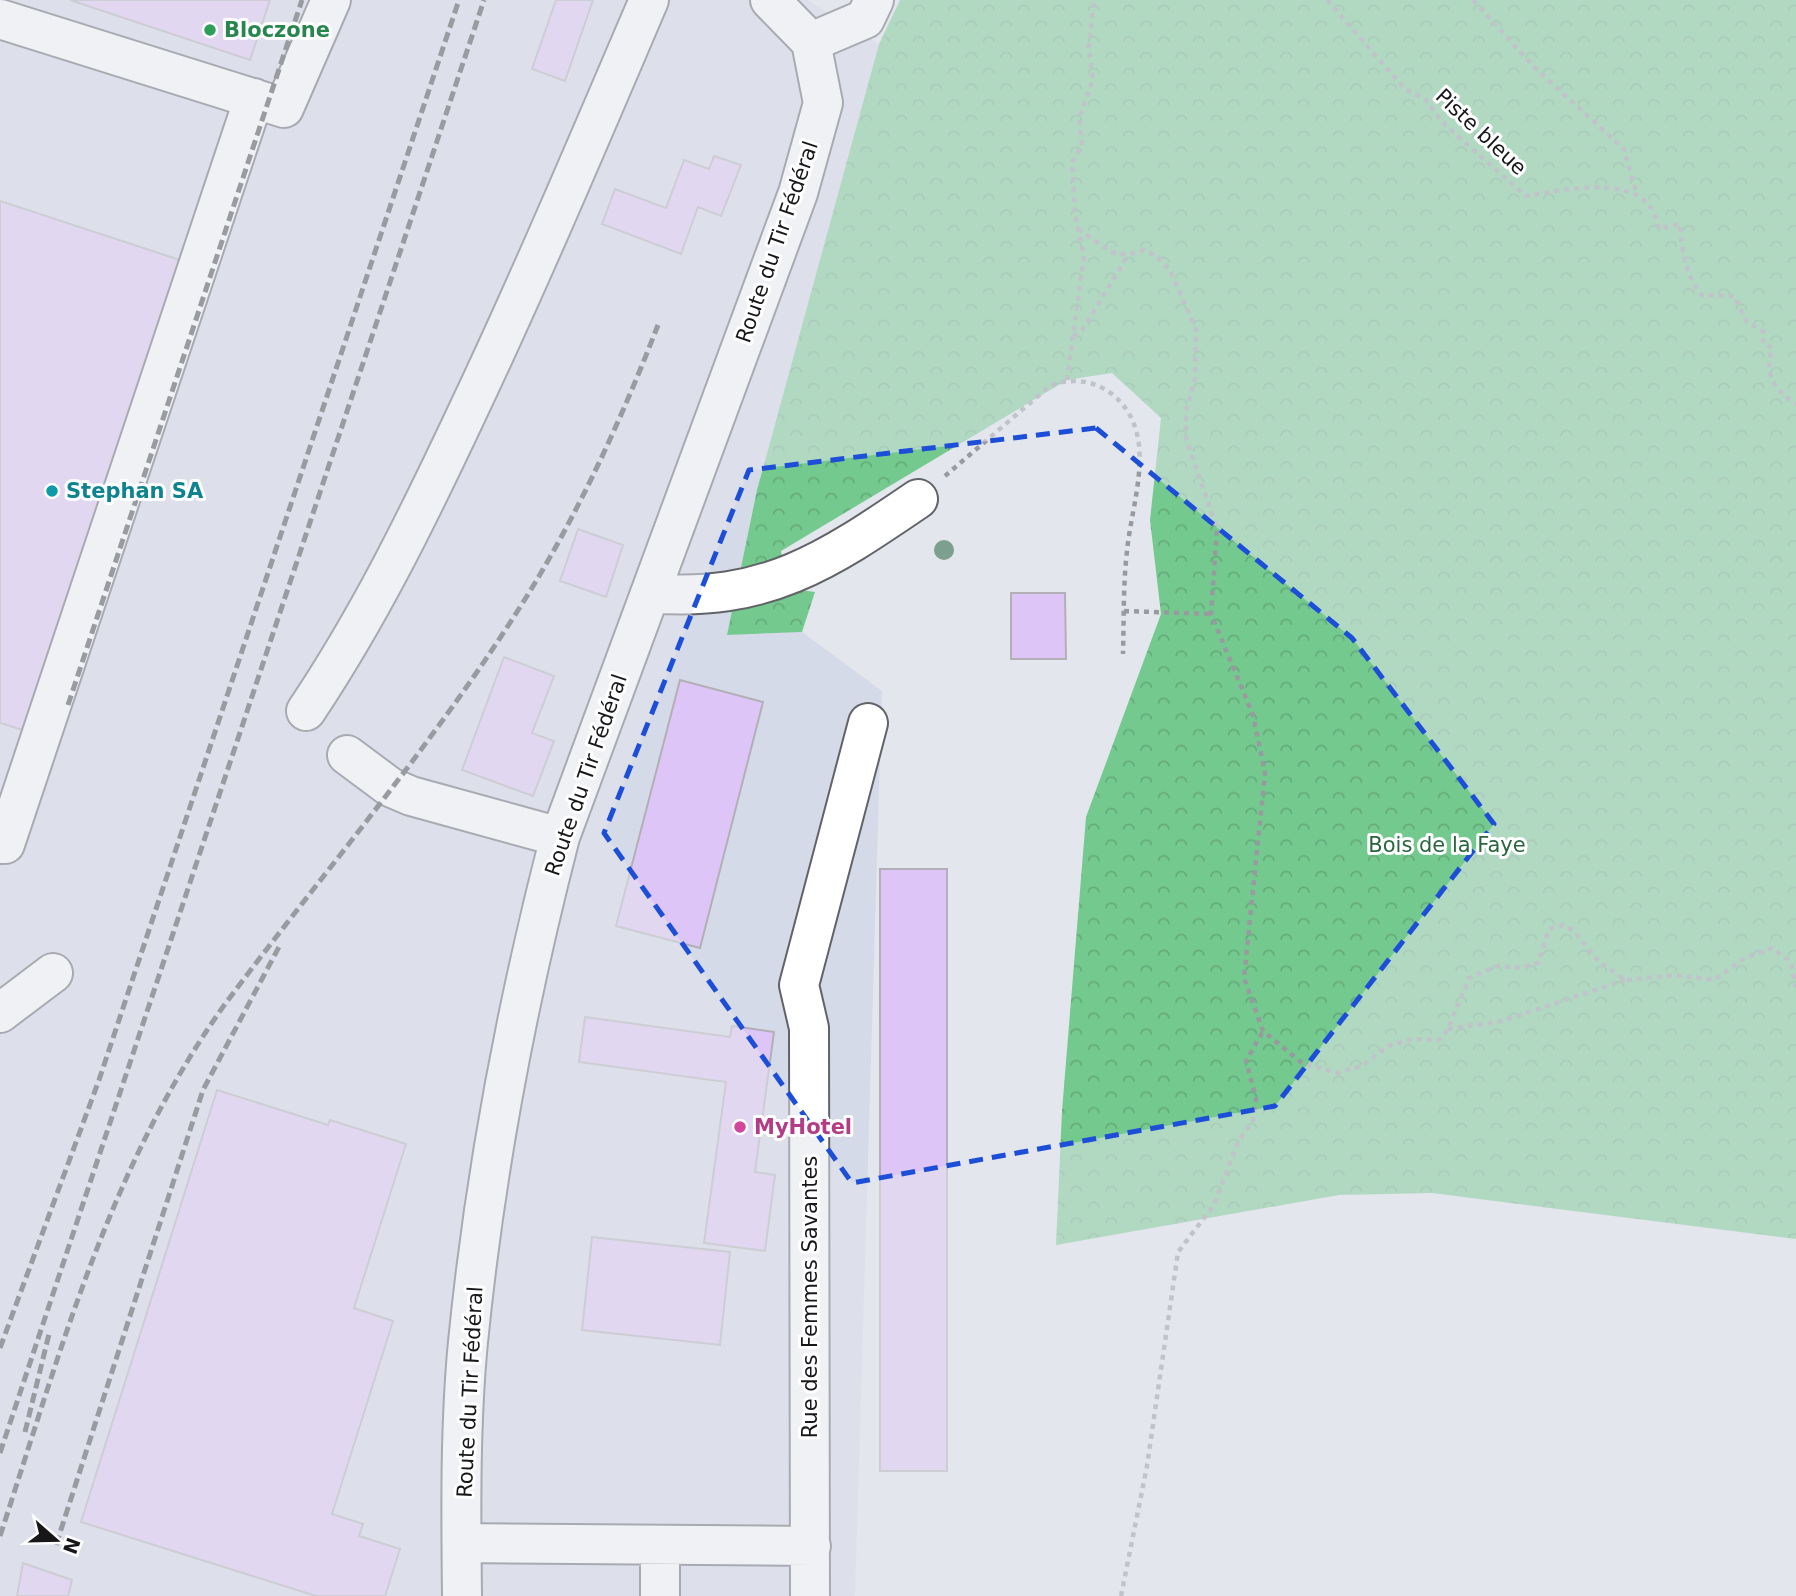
<svg xmlns="http://www.w3.org/2000/svg" width="1796" height="1596" viewBox="0 0 1796 1596" font-family="'DejaVu Sans',sans-serif">
<defs>
<pattern id="forest-crowns" width="20" height="18" patternUnits="userSpaceOnUse" patternTransform="scale(1.75)"><rect width="20" height="18" fill="#74c98f"/><path d="M2 6a3 3 0 1 1 6 0M12 15a3 3 0 1 1 6 0" fill="none" stroke="#64ac7b"/></pattern>
</defs>
<rect width="100%" height="100%" fill="#e3e6ed"/>
<path fill="#d5dae8" d="M0,0h808l71,44 -122,446 -30,145 75,-3 80,59 -27,905h-855z"/>
<path fill="url(#forest-crowns)" d="M900,0h896v1239l-364,-46 -93,2 -283,50 6,-134 24,-294 75,-203 -11,-94 11,-102 -49,-45 -45,7 -286,171 5,37 29,4 -13,40 -75,3 30,-145 122,-446z"/>
<path fill="#ddc6f7" stroke="#b2afb6" stroke-width="2" d="M70,0h200l-20,60z
M556,0h37l-28,81 -33,-12z
M714,156l27,9 -20,51 -23,-9 -17,47 -79,-30 13,-35 51,19 18,-48 25,9z
M0,201l180,59 -154,471 -26,-8z
M578,529l45,16 -17,52 -46,-16z
M1011,593h54l1,66h-55z
M504,657l50,19 -22,57 22,8 -21,55 -71,-26z
M680,680l83,22 -63,246 -84,-22z
M880,869h67v602h-67z
M585,1017l145,20 2,-11 42,6 -19,140 20,3 -10,76 -61,-8 22,-161 -147,-20z
M217,1090l111,35 2,-5 76,24 -52,164 39,13 -61,193 31,10 -4,12 41,13 -15,47h-69l-235,-74z
M592,1237l138,15 -10,93 -138,-15z
M23,1563l49,17 -4,16h-51z"/>
<g fill="none" stroke-linecap="round" stroke-linejoin="round">
<defs>
<path id="minor" d="M0,19l284,89 47,-108
M811,42l54,-23 9,-19
M650,593c115,10 177,-32 268,-94
M306,711c63,-94 111,-192 159,-294 65,-137 124,-277 184,-417
M347,755l43,32 21,9 149,41
M0,844h5l249,-746
M0,1013l53,-40
M462,1543l349,3
M660,1545v51
M462,1596c-1,-84 -2,-171 6,-254 17,-171 49,-339 92,-505l238,-644 25,-90 -12,-61 -41,-42
M810,1596l-1,-568 -10,-43 69,-262"/>
</defs>
<use href="#minor" stroke="#616369" stroke-width="42"/>
<path stroke="#989aa0" stroke-width="4.5" stroke-dasharray="5 5" stroke-linecap="butt" d="M1327,0l78,89 20,10 20,26 81,71c34,-5 102,-22 125,12 4,6 6,14 8,21l21,-5c2,27 5,49 21,71l33,1 13,26 17,10 -1,11 9,5c-7,27 1,41 24,56
M1473,0l61,67 90,82 13,46
M1078,229l33,23 17,3 15,-5 14,6 13,14 26,59 -1,49 -9,34v26l31,91 -6,85 42,101 12,58 -21,205 19,53 39,32 35,10 25,-7 26,-20 25,-7 26,1 9,-11 21,-51 28,-12 23,2 18,-5 11,-34 14,-4 10,5 26,32 27,18 50,-5 38,5 31,-22 27,-10 19,14 5,25
M1073,336l10,-7 45,-74
M1067,380l17,-124 -9,-41 -3,-53 10,-17 -3,-27 14,-38 -4,-33 5,-47
M945,476l106,-91c21,-7 43,-5 61,9 48,39 20,105 15,157 -4,34 -3,69 -4,103
M1124,611l87,3
M1448,1029l54,-8 123,-41
M1121,1596l26,-130 31,-214 36,-47 24,-63 15,-22 3,-22 -10,-37 17,-30"/>
<use href="#minor" stroke="#fff" stroke-width="38"/>
<path stroke="#3f4043" stroke-width="5" stroke-dasharray="10 5" stroke-linecap="butt" d="M68,705l234,-705
M0,1348l99,-268 360,-1080
M25,1432l25,-102
M0,1453l484,-1453
M0,1536c62,-188 109,-369 225,-532 101,-135 213,-265 302,-408 53,-86 95,-178 131,-271
M56,1545l147,-455 77,-145"/>
</g>
<circle fill="#7d9f8d" cx="944" cy="550" r="10"/>
<path d="M0 0H1796V1596H0ZM1096,428l256,210 142,186 -219,282 -423,77 -248,-350 145,-363z" fill="#e3e6ed" fill-opacity=".55" fill-rule="evenodd"/>
<path fill="none" stroke="#1d4ed8" stroke-width="5" stroke-dasharray="14 9" stroke-linejoin="round" d="M1096,428l256,210 142,186 -219,282 -423,77 -248,-350 145,-363z"/>
<circle fill="#2e9e5b" stroke="#fff" stroke-width="2.5" cx="210" cy="30" r="7"/>
<circle fill="#0f9aa8" stroke="#fff" stroke-width="2.5" cx="52" cy="491" r="7"/>
<circle fill="#d1479c" stroke="#fff" stroke-width="2.5" cx="740" cy="1127" r="7"/>
<g text-anchor="middle" stroke-width="6" stroke-linejoin="round" paint-order="stroke">
<g font-size="21" font-weight="bold" fill="#27864d" stroke="#fff" text-anchor="start">
<text x="224" y="37">Bloczone</text>
</g>
<g font-size="21" fill="#17171a" stroke="#fff">
<text transform="translate(1481 132) rotate(43)" y="7">Piste bleue</text>
<text transform="translate(777 242) rotate(-71)" y="7">Route du Tir Fédéral</text>
<text transform="translate(586 775) rotate(-71)" y="7">Route du Tir Fédéral</text>
<text transform="translate(810 1297) rotate(-90)" y="7">Rue des Femmes Savantes</text>
<text transform="translate(470 1392) rotate(-87)" y="7">Route du Tir Fédéral</text>
</g>
<g font-size="21" font-weight="bold" fill="#0d838f" stroke="#fff" text-anchor="start">
<text x="66" y="498">Stephan SA</text>
</g>
<g font-size="21" fill="#29653f" stroke="#fff">
<text x="1447" y="852">Bois de la Faye</text>
</g>
<g font-size="21" font-weight="bold" fill="#b23c85" stroke="#fff" text-anchor="start">
<text x="754" y="1134">MyHotel</text>
</g>
</g>
<g transform="translate(56 1540) rotate(110)" stroke="#ffffff" stroke-width="5" paint-order="stroke">
<path d="M0-5L12 26L0 18L-12 26Z" fill="#17171a"/>
<text y="-10" font-size="19" font-weight="bold" text-anchor="middle" fill="#17171a">N</text>
</g>
</svg>
